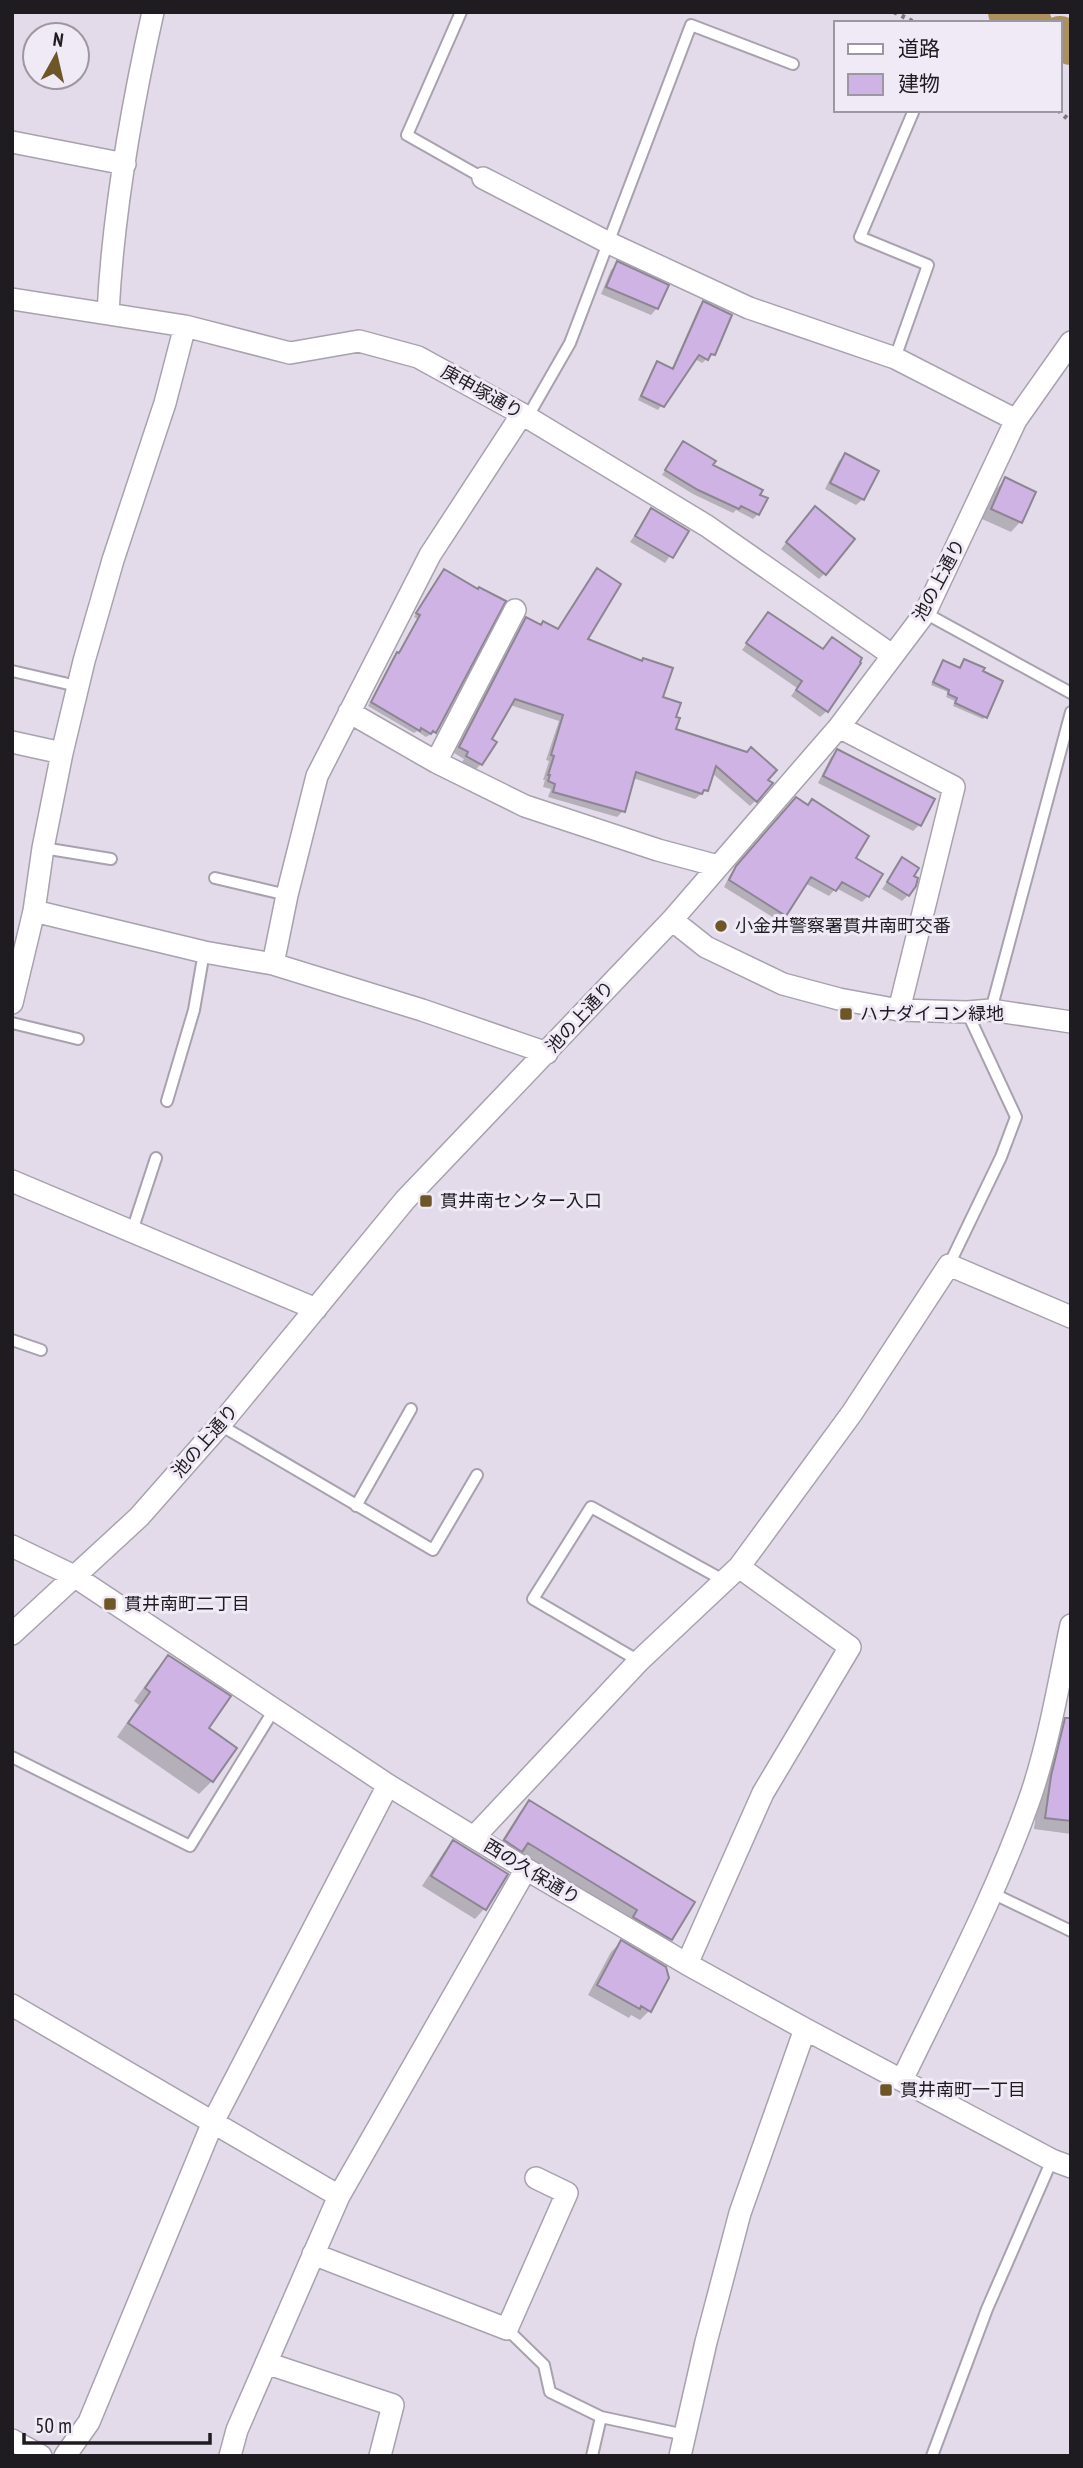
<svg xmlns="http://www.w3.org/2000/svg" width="1083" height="2468" viewBox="0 0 1083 2468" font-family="'PT Sans Narrow','Noto Sans JP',sans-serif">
<rect width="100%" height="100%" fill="#e3dbe9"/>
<path fill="#0003" d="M618,263l39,45 -6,7 -50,-21 10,-24z
M703,303l10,51 -11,9 -7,-4 -37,51 -20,-10 15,-32 4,-5 14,7 28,-63z
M679,448l32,18 47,48 -5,5 -17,-9 -3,3 -40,-19 -31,-19z
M845,455l18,44 -7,6 -31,-16 14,-28z
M1006,479l28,13 -14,30 -9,10 -29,-13 14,-30z
M652,510l35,21 -22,32 -35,-21z
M809,514l16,59 -6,6 -38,-30z
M597,571l-12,69 76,58 12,20 1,12 91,50 -9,20 -6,6 -38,-33 -6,17 -11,9 -62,-21 -10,33 -6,6 -69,-20 3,-8 -8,-2 2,-7h-2l6,-19 -3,-1 13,-39 -49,-16 -21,35 -8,24 -6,6 -13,-8 2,-3 -10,-6 67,-128 5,-5 14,6 17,4z
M440,575l37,16 -42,141 -9,5 -9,-6 -3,2 -46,-27 25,-48 5,-4 20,-35 -4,-2z
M768,614l54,37 5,60 -7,6 -29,-21 6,-8 -55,-38z
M964,661l21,56 -2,2 -30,-13 2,-5 -9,-4 2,-5 -17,-7 12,-23 16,7z
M838,751l94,49 -13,25 -6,6 -95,-48 13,-26z
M812,801l56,95 -6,6 -26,-14 -7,8 -24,-13 -26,38 -55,-34 6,-12 60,-70 17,1z
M903,859l8,17 -3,19 -6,6 -20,-12z
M169,1657l37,72 6,52 -13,13 -82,-57 22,-32 -5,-4 22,-31z
M1060,1746l11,2v86l-37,-5 5,-40 9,-31z
M529,1802l142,137 -10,9 -165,-98 24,-38z
M453,1842l53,32 -22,35 -9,10 -53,-33 22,-34z
M621,1942l28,69 -9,9 -9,-5 -2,3 -41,-23 23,-43z"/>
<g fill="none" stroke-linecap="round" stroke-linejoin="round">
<path stroke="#ac9160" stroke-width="44" d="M1010,12l20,11
M1060,38l11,5"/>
</g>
<path fill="#cfb3e4" stroke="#8c8592" stroke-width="2" d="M617,261l52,24 -11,24 -52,-22z
M703,301l29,14 -17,40 -4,-1 -3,6 -9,-5 -35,52 -23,-11 16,-35 16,8z
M683,441l33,20 -3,4 50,25 -3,5 8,3 -9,17 -18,-9 -2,3 -41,-19 -33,-20z
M845,453l34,18 -15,29 -34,-17z
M1005,477l31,15 -14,31 -31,-14z
M815,506l40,33 -29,36 -40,-33z
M651,508l38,23 -16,27 -38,-22z
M597,568l24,16 -33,55 54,22 1,-3 30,10 -10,29 18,6 -5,14 4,1 -4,11 71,23 4,-5 26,23 -9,10 5,3 -16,19 -41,-36 -8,25 -4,-1 -2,4 -66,-22 -11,40 -72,-20 2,-8 -7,-3 2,-6h-2l6,-19 -3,-1 12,-40 -48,-16 -23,40 5,3 -15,23 -16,-9 2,-4 -9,-5 67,-130 15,8 2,-4 15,8z
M444,569l34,20 1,-2 27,14 -70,132 -3,-2 -2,3 -10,-6 -1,3 -49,-29 26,-50 2,1 21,-38 -4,-2z
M768,612l55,37 9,-12 30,21 -2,4 1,1 -33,49 -32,-22 6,-9 -56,-38z
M964,659l21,9 -2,3 20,10 -16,37 -32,-15 2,-5 -9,-4 1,-4 -16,-8 10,-22 17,8z
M837,749l98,50 -14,27 -98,-50z
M796,797l12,8 4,-6 57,37 -13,22 27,16 -14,23 -27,-15 -6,9 -25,-14 -25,39 -57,-36 7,-14z
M902,857l17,11 -5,8 4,2 -2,8 -7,10 -22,-14z
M168,1655l63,41 -22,32 28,20 -24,34 -85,-59 22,-31 -5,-4z
M1065,1718h6v103l-26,-3 6,-42z
M529,1800l166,102 -23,38 -39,-23 4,-7 -109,-67 -6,9 -18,-12z
M453,1840l55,34 -22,36 -55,-34z
M621,1940l45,27 3,11 -18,34 -10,-6 -1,3 -43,-24z"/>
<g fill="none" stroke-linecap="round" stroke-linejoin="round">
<defs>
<path id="lane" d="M461,12l-54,123 76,43
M895,358l33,-93 -68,-28 54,-127
M527,418l43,-75 121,-318 102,39
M925,613l146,80
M12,671l65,15
M43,848l68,11
M215,878l72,17
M991,1010l80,-298
M12,1023l66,16
M167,1101l27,-91 10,-58
M132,1231l24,-73
M949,1265l52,-108 15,-40 -49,-105
M12,1340l29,10
M220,1425l213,125 44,-75
M356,1506l55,-97
M639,1661l-106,-62 58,-92 132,73
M12,1757l178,89 85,-138
M992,1893l79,38
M507,2329l37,36 6,27 51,25 84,18
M592,2456l9,-39
M932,2456l55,-147 65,-149"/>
<path id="street" d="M12,142l113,22
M483,178l126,65 140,65 146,50 121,62
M12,299l173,27 105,27 69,-12 59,16 104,57 185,112 185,129
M108,313c5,-100 23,-203 45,-301
M349,712l87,50 89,44 133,44 60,16
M839,727l115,60 -55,223
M12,742l50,11
M436,762l79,-152
M34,911l170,41 69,12 149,46 125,43
M672,920l34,27 77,37 56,15 60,11 68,2 24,-2 80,12
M273,964l14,-69 30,-119 113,-221 92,-141
M12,1003l22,-92 9,-63 19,-95 22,-92 29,-101 52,-157 20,-77
M12,1181l304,128
M12,1546l62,30 314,209 138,84 161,95 118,65 247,131 19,7
M12,1634l127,-117 81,-92 185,-225 267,-280 167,-193 86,-114 91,-193 55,-78
M474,1837l165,-176 100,-94 113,-154 97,-148 122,52
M687,1964l76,-171 87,-146 -111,-80
M12,2005l327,191
M902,2080c46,-95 96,-189 130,-288 18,-55 27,-111 39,-167
M313,2254l194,75 60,-136 -31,-15
M266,2363l127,42 -13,51
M12,2440l29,16
M65,2456l24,-34 124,-300 175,-337
M230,2456l7,-26 102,-234 187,-327
M680,2456l26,-114 34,-129 65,-184"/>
</defs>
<use href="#lane" stroke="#a8a1ae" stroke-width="14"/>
<use href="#street" stroke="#a8a1ae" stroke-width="24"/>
<path stroke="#7c7780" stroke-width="4.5" stroke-dasharray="3.5 5" stroke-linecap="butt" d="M894,12l22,11
M1058,110l13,12"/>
<use href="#lane" stroke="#fff" stroke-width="10"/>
<use href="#street" stroke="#fff" stroke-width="21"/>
</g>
<g fill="#6e5627" stroke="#f0e9f6" stroke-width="2.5">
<circle cx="721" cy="926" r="7"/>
<rect x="839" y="1007" width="14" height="14" rx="3.5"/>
<rect x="419" y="1194" width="14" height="14" rx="3.5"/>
<rect x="103" y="1597" width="14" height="14" rx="3.5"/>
<rect x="879" y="2083" width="14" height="14" rx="3.5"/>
</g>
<g text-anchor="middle" stroke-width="6" stroke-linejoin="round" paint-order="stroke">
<g font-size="18" fill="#1e1c20" stroke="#f0e9f6">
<text transform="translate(482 392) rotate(29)" y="6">庚申塚通り</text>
<text transform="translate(939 580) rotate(-62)" y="6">池の上通り</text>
<text transform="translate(580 1017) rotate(-47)" y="6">池の上通り</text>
<text transform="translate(205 1441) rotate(-49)" y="6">池の上通り</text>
<text transform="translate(532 1872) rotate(31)" y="6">西の久保通り</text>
</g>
<g font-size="18" fill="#1e1c20" stroke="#f0e9f6" text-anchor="start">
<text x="735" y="932">小金井警察署貫井南町交番</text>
<text x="860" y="1020">ハナダイコン緑地</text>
<text x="440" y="1207">貫井南センター入口</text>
<text x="124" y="1610">貫井南町二丁目</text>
<text x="900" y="2096">貫井南町一丁目</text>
</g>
</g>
<rect width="1083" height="2468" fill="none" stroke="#1e1c20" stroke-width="28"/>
<rect x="834" y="21" width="228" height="91" fill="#f0e9f6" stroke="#9c97a0" stroke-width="2"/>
<rect x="848" y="44" width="35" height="10" fill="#ffffff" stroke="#9c97a0" stroke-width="2"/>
<text x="898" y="56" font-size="21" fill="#1e1c20">道路</text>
<rect x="848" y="74" width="35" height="21" fill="#cfb3e4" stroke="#9c97a0" stroke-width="2"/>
<text x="898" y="91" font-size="21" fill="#1e1c20">建物</text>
<g transform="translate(56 56) rotate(8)"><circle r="33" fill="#f0e9f6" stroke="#9c97a0" stroke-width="2"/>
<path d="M0-5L12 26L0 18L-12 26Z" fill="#6e5627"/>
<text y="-10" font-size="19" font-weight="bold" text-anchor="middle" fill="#1e1c20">N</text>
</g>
<path d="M24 2433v10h186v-10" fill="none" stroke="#1e1c20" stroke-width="3.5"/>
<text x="35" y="2433" font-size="21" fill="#1e1c20" stroke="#f0e9f6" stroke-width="5" paint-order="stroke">50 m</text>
</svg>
